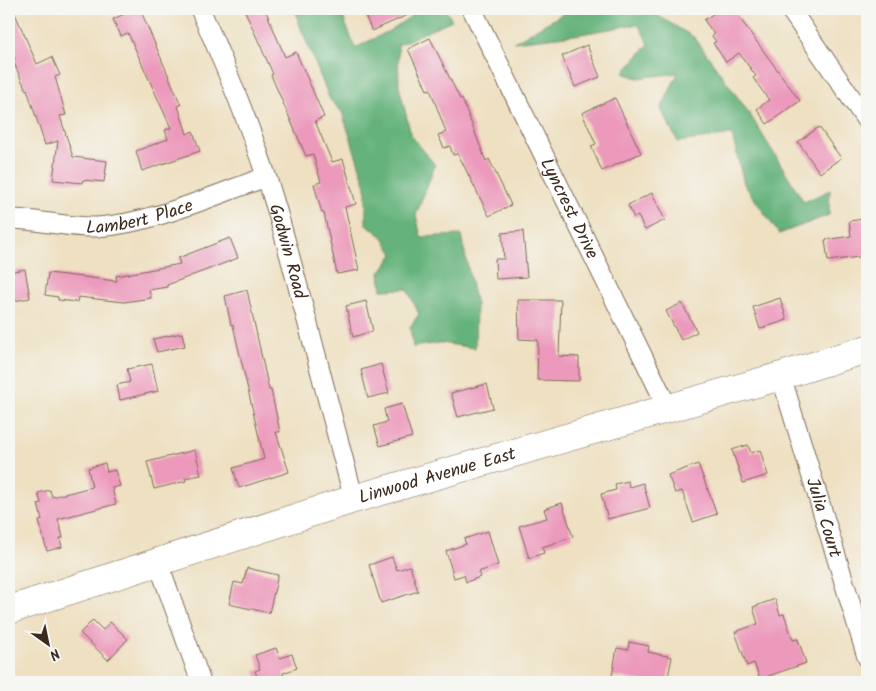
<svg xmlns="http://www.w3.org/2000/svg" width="876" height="691" viewBox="0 0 876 691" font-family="Kalam,sans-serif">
<rect width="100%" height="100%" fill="#f6f6f2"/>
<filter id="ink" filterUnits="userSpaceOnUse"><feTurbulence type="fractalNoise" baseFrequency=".02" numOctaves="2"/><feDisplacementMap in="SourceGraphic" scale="10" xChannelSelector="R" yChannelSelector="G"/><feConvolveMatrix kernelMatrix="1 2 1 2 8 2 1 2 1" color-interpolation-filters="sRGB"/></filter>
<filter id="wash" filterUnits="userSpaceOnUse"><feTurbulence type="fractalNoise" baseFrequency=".0096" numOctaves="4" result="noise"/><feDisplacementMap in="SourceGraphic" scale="20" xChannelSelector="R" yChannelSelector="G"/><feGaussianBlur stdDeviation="1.12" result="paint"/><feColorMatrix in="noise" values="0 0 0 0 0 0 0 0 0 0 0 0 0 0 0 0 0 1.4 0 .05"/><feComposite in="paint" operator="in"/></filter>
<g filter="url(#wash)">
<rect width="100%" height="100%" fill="#eee0c1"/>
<path fill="#65b27b" stroke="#506e4c" d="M295,9h45l15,39 36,-18 30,-21h24l7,11 -54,25 1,41 12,49 24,30 -19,50 5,22 40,-2 15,70 -1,43 -34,-5 -28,4 -3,-20 9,-13 -12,-25 -25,1 -2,-17 13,-19 -10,-17 -17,-13v-38l-24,-74 -12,-12 -30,-74z
M571,9h76l48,29 54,75 55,89 26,-12 -1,25 -50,19 -35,-50 -12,-49 -54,7 -17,-33 17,-36 -40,5 -15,-5 26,-29 -11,-20 -63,11 -61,7z"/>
<g id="blocks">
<path fill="#ec99bb" d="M9,9h4l24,55 15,-7 8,18 -5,2 11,38 -6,1 13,41 34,4 -3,21 -21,-2 -1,3 -29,-3 5,-39 -13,4 -18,-56 -1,1 -13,-29 2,-2 -6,-15z
M136,9h4l41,96 -3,1 9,28 6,-3 7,20 -58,20 -6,-20 32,-12 -3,-9 6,-2 -43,-95 -7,3 -8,-17z
M244,9h21l20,48 11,-5 28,65 -9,4 17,41 11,-3 13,45 -11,3 14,63 -22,4 -13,-61h-2l-8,-29 7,-2 -8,-28 -7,2 -35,-81 2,-1z
M362,9h59l-49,22z
M720,9h13l67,92 -33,23 -10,-15 12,-9 -16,-22 3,-2 -17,-23 -13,9 -13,-19 3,-1 -4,-6 2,-2 -10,-14z
M430,38l30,61h2l24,62 3,-2 22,46 -22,11 -31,-62 -5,1 -3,-9 -6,2 -6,-13 8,-3 -16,-43 -3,1 -19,-41z
M587,45l13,32 -25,10 -13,-31z
M615,98l26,55 -39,18 -11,-25 5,-2 -14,-31z
M819,127l22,31 -21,15 -22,-31z
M652,193l13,27 -20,10 -7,-14 -4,2 -6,-13z
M864,219l3,37 -39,5 -3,-21 26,-4 -2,-15z
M523,231l4,46 -31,2 -1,-20h9l-2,-26z
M230,238l8,20 -71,27v2l-18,3 2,8 -27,4 -46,-5 -1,5 -19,-2v-3l-13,-2 3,-22 69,8 -1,-5 64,-12 -2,-6z
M25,269l5,29 -21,4v-30z
M247,290l22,100h2l9,42h-4l13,40 -50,16 -6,-20 31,-9 -31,-134h-2l-6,-29z
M780,298l7,22 -27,9 -7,-22z
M518,300h43l-2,56 20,1v24l-42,-1 1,-40 -19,-1z
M366,301l7,30 -20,6 -7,-31z
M682,303l15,29 -16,8 -15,-29z
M182,333l3,13 -28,6 -4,-13z
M152,364l6,27 -38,9 -3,-15 13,-3 -3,-13z
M381,364l8,29 -21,5 -7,-28z
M487,384l6,24 -35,9 -7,-24z
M402,404l10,33 -32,9 -6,-20 13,-4 -3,-13z
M748,445l3,8 9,-3 8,25 -25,8 -11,-33z
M195,450l6,25 -16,3 1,3 -32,8 -7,-27z
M105,463l2,9 8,-2 5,16 -8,2 4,16 -58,15 5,19h-3l2,9 -15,4 -8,-30 3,-1 -4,-16 3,-1 -3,-10 12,-3 2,7 40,-10 -4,-19z
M698,464l19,50 -24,8 -11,-31 -7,2 -7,-18z
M628,481l1,6 14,-4 7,25 -42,11 -7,-25 15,-4 -1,-6z
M562,503l11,34 -31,10 2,6 -15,5 -10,-32 28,-8 -3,-9z
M488,531l10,34 -20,7 2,5 -14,5 -2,-7 -10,3 -8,-27 20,-7 -2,-5z
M392,557l5,13 13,-4 8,25 -37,12 -12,-38z
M247,568l31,7 -9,38 -40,-9 5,-22 9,2z
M775,599l5,16 4,-1 9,26 5,-1 8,24 -46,16 -6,-16 -7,3 -12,-34 23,-8 -5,-17z
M93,620l10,10 7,-8 18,17 -20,21 -28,-27z
M629,642l20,4 -1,6 24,5 -5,25h-22l-33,-6 5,-28 11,2z
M276,648l4,10 12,-4 5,14 -14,5 3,9h-27l-4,-11 5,-2 -5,-14z"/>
</g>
</g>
<g filter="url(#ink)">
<use href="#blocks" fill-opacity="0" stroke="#7a6a57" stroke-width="1"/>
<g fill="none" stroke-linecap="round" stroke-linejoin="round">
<defs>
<g id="minor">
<path id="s1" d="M200,9c30,67 60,141 80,212 26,92 49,186 74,278"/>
<path id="s2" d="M472,9l196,399"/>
<path d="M790,9l77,112"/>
<path id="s3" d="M9,219c29,0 58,9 88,8 54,-3 117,-32 169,-50"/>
<path id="s4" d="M781,376l86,281"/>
<path d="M158,562l43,120"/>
</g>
<g id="secondary">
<path id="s5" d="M9,610l345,-111 427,-123 86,-27"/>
</g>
</defs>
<use href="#minor" stroke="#7a6a57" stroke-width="21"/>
<use href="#secondary" stroke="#7a6a57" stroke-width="29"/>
<use href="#minor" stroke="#fff" stroke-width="19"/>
<use href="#secondary" stroke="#fff" stroke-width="28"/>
</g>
</g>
<g text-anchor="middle" stroke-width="4" stroke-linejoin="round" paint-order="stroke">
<g font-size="18" fill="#3b2a1e" stroke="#f6f6f2">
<text dy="6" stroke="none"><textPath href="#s2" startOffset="222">Lyncrest Drive</textPath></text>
<text dy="6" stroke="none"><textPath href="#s3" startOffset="132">Lambert Place</textPath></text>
<text dy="6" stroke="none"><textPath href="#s1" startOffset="258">Godwin Road</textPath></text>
<text dy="6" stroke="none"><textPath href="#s5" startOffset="449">Linwood Avenue East</textPath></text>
<text dy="6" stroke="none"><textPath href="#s4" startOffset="148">Julia Court</textPath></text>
</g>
</g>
<rect width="876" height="691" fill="none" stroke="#f6f6f2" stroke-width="30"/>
<g transform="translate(48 644) rotate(147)" stroke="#f6f6f2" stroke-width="4" paint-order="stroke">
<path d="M0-4L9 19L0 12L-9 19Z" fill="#3b2a1e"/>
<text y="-8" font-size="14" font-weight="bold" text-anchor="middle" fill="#3b2a1e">N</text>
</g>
</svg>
